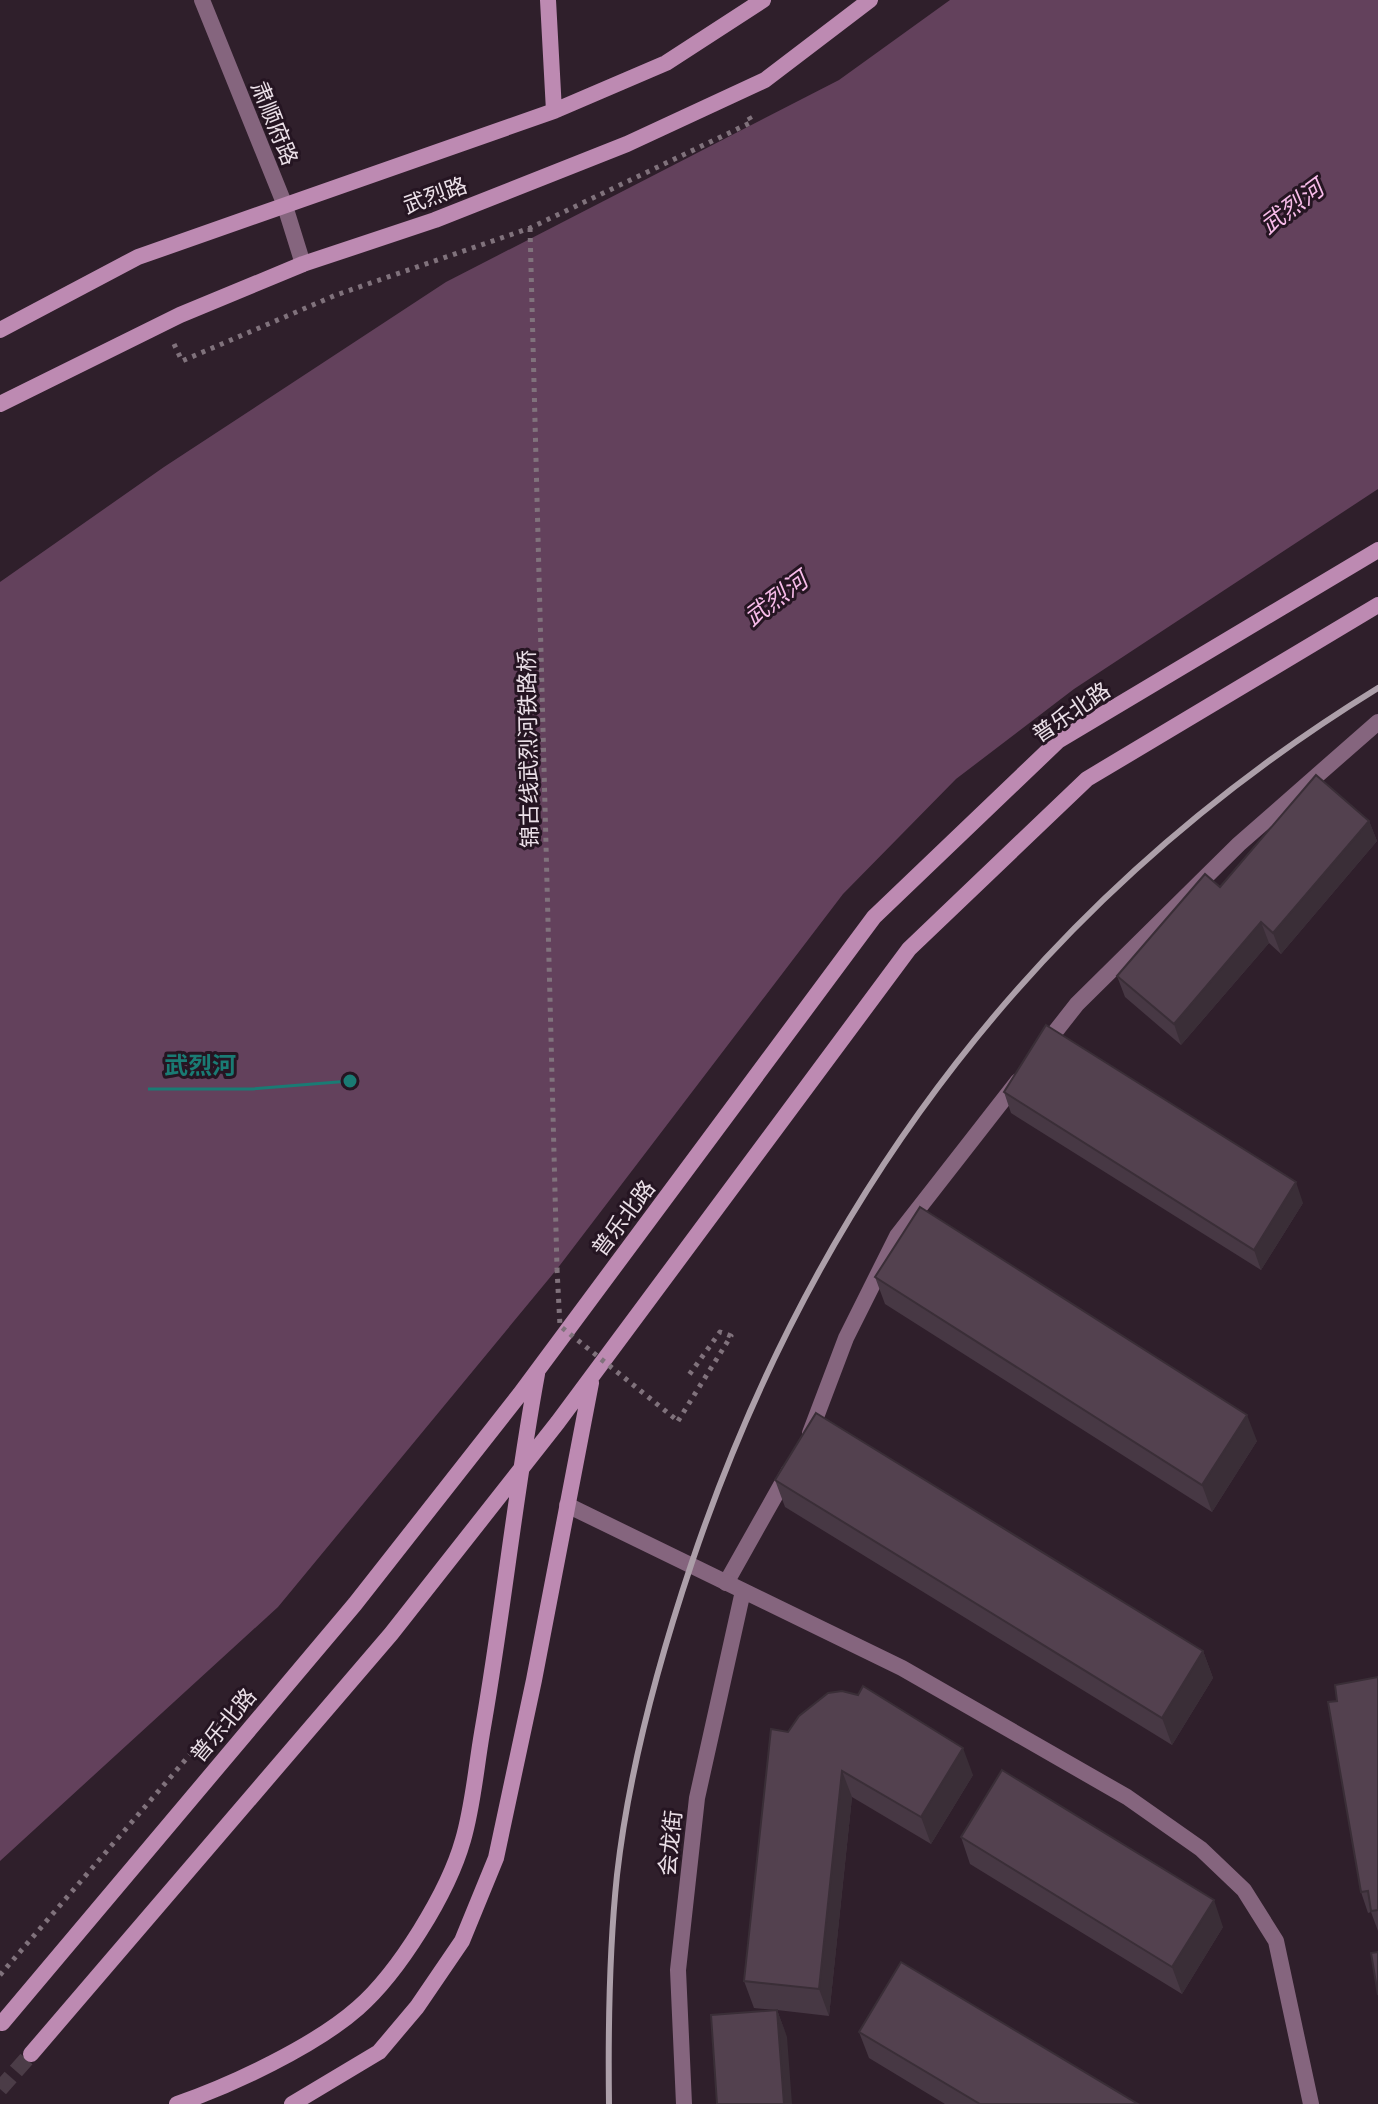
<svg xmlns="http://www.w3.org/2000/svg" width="1378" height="2104" viewBox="0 0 1378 2104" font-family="'PT Sans','Noto Sans SC',sans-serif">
<rect width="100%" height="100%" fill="#2f1f2b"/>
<path fill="#63415c" d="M950,0h428v489l-304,200 -118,90 -113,115 -286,375 -279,338 -278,254v-1279l164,-115 282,-185 393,-202z"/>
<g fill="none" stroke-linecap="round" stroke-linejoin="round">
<path stroke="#4b3c47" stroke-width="16" stroke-dasharray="16 8" stroke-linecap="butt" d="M0,2089l31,-35"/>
<path stroke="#80727c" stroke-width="5" stroke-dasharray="4 6" stroke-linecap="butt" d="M530,228l27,1041
M174,344l8,17 154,-66 194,-67 222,-106 -4,-7
M678,1421l53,-85 -11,-4 -31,43
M0,1975l243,-282"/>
<path stroke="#85657e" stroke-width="16" d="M1044,1046l33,-42 162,-160 139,-122
M810,1433l36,-95 51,-102 121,-155
M726,1583l63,-112"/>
<path stroke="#85657e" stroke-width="16" d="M202,0l82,203 19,61
M567,1505l335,163 225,129 74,52 43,41 32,51 35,163
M684,2104l-6,-134 19,-172 46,-207"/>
<path stroke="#bd8ab2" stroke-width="16" d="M548,0l6,111
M0,330l138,-73 416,-146 112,-48 97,-63
M0,404l180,-89 123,-51 132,-44 192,-76 138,-64 105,-80
M2,2023l353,-419 165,-210 354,-477 184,-176 320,-191
M31,2054l360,-420 167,-212 351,-473 178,-170 291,-174
M177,2104c55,-19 138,-58 181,-96 41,-36 90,-115 105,-168 10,-34 13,-72 19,-107 21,-119 33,-240 55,-359
M292,2104l87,-52 38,-45 45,-66 34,-83 38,-178 57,-297"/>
<path stroke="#ac9fa9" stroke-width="6" d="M609,2104c-1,-76 0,-153 8,-229 12,-106 41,-212 75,-313 125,-371 351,-668 686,-874"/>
<path stroke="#80727c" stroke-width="5" stroke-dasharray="4 6" stroke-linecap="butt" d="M557,1269l3,57 118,95"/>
</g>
<path fill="#473844" d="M1369,821l8,20 -96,113 -12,-11 -88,102 -56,-48 -8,-21 103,-89z
M1004,1092l299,111 -42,67 -250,-157z
M875,1277l382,164 -45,71 -327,-208z
M775,1480l428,171 10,27 -41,67 -387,-238z
M1378,1677v254l-7,-19 -3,1 -7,-21 -24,-191z
M771,1729l202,46 -42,69 -79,-47 -23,219 -52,-6 10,27 -11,-27 -22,-2 -10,-27z
M961,1837l262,90 -41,67 -212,-130z
M859,2032l279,72h-193l-76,-46z"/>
<path fill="#3a2e37" d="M1369,821l8,20 -96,113 -8,-21z
M1261,922l8,21 -88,102 -7,-21z
M1296,1182l7,21 -42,67 -7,-20z
M1247,1415l10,26 -45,71 -10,-27z
M1203,1651l10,27 -41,67 -10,-27z
M963,1748l10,27 -42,69 -10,-27z
M842,1771l10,26 -23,219 -10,-27z
M1214,1900l9,27 -41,67 -10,-27z
M777,2010l10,27 5,67h-8z"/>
<path fill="#53414f" stroke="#3a2e37" stroke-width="2" d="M1316,775l53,46 -96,112 -12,-11 -87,102 -57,-48 88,-102 15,13z
M1046,1025l250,157 -42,68 -250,-158z
M920,1207l327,208 -45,70 -327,-208z
M816,1413l387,238 -41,67 -387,-238z
M1378,1677v233l-7,1 -3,-20 -7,1 -33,-190 9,-1 -2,-16z
M863,1686l100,62 -42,69 -79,-46 -23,218 -75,-8 27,-252 17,3 11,-16 29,-23 14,-2 16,4z
M1002,1770l212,130 -42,67 -211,-130z
M1378,1952v43l-7,-42z
M901,1962l237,142h-158l-121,-72z
M777,2010l7,94h-67l-6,-89z"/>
<g text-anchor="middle" stroke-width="6" stroke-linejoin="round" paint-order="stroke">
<g font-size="22" fill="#ebe0e8" stroke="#251522">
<text transform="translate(275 123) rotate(68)" y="8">肃顺府路</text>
<text transform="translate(435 195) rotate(-20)" y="8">武烈路</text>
<text transform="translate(1071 712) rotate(-34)" y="8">普乐北路</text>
<text transform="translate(528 749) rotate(-91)" y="8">锦古线武烈河铁路桥</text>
<text transform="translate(623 1218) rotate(-53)" y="8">普乐北路</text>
<text transform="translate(223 1725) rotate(-50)" y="8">普乐北路</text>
<text transform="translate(670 1843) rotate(-84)" y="8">会龙街</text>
</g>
<g font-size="24" font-style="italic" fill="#f7bbe9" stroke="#251522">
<text transform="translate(1292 207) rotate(-37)" y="8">武烈河</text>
<text transform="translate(776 599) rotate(-37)" y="8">武烈河</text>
</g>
</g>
<path fill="none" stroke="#1a7b74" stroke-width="3" d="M350 1081L252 1089H148"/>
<circle fill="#1a7b74" stroke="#251522" stroke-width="3" cx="350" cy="1081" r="8"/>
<g font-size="24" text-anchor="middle" font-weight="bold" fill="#1a7b74" stroke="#251522" stroke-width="6" stroke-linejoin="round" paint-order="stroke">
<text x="200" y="1074">武烈河</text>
</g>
</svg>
